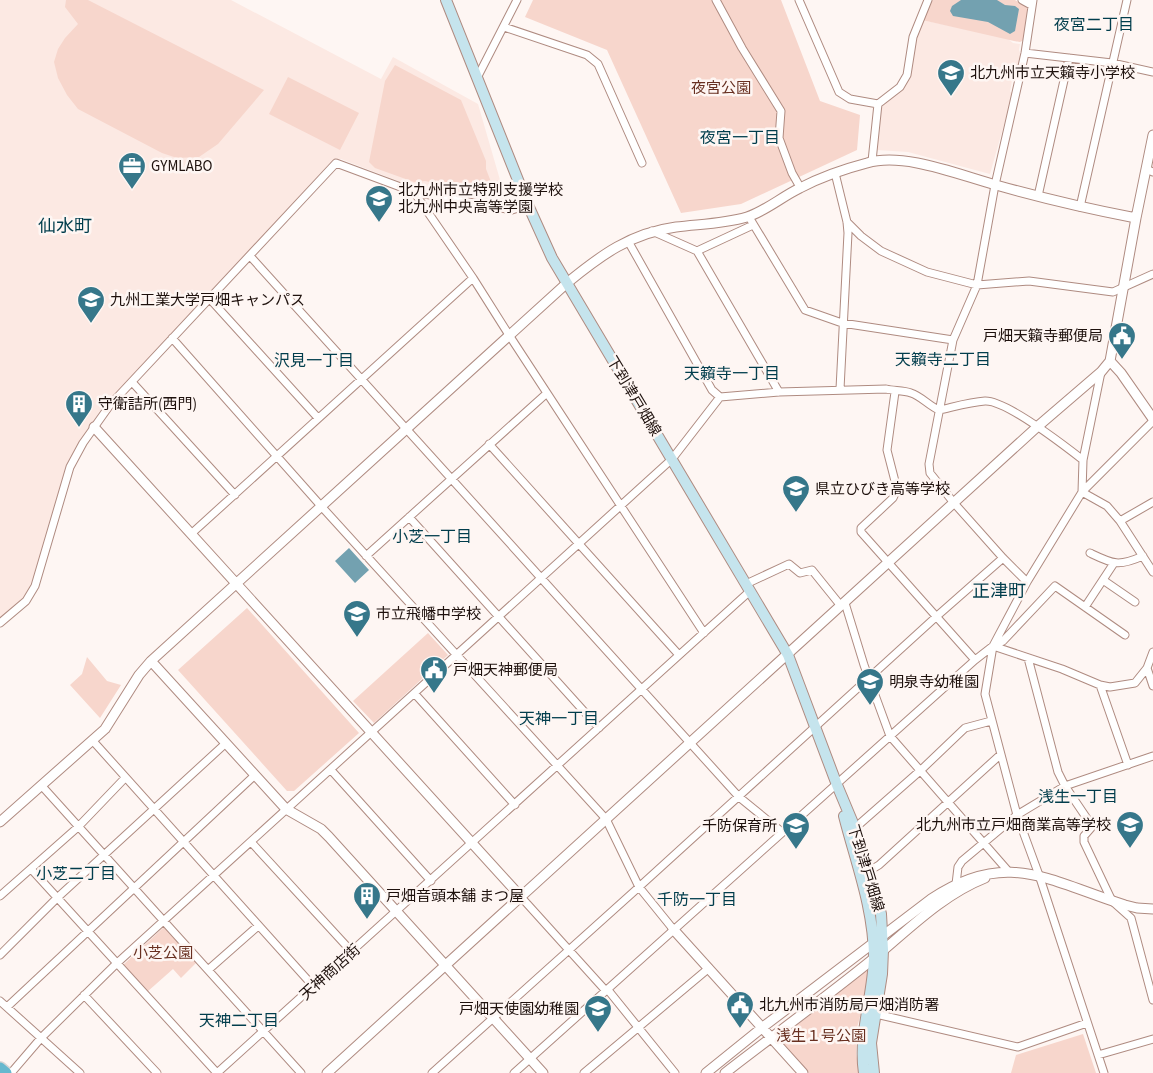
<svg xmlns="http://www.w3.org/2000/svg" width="1153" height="1073" viewBox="0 0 1153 1073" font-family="'Source Sans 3','Noto Sans JP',sans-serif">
<rect width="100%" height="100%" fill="#fef6f3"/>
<path fill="#fce9e3" d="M0,0h231l150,79 12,-22 85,47 29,100 -96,-18 -70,-27 -11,4 -231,249 -27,48 -33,104 -14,35 -25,20z
M922,20l85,18 6,5 7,1 -1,6 2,5 -4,21 -4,-1 -3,17 3,1 -23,81 -82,-22 -31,-2 4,-41 4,-7 17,-13 15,-56z"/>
<path fill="#f7d6cc" d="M66,0h22l176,90 -46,54 -19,13 -22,1 -15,-5 -84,-44 -11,-14 -9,-17 -4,-16 4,-13 7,-11 13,-14 -13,-17z
M533,0h248l39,101 40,14 -3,35 -116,54 -60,9 -74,-163 -82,-33z
M932,0h83l11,6 3,6 -5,28 -4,2 -6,-1 -92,-21z
M395,65l66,35 25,61v8l7,18 -6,6 -62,-12 -11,1 -39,-14 -6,-6 16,-81z
M288,77l71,36 -19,37 -71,-36z
M247,608l112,125 -65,58h-7l-109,-121z
M428,633l20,22 -74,68 -21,-22z
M87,657l20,24 14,4 -21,33 -30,-33 12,-11z
M164,927l33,35 -16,16 -8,-9 -26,23 -24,-27z
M870,957v21l-13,50 -1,26 4,19h-51l-38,-42z
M1083,1034l13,39h-85l5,-18z"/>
<path fill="#73a1b0" d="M961,0h36l8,5 10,1 4,3 -4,22 -5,3 -22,-12 -35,-6 -3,-5 2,-5z
M349,548l20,22 -14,13 -20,-22z"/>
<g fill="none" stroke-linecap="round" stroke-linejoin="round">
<defs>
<path id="minor" d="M716,0l26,48 39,63 -2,27 13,35 8,14
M799,0l40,92 11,7 28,5
M1022,0l9,5
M504,27l83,28 11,9 44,99
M1025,53l87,10 41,9
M477,78l40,-78
M872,161l6,-57 22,-17 7,-12 6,-38 15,-37
M1146,169l7,3
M835,173l12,49 1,11 -8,156
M414,192l59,86 36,57 195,298
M1038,196l31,-138
M1080,207l47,-207
M749,217l56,93 37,13 111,17
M847,222l14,14 20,15 46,21 50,13 52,-4 84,11 40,-18
M652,231l45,20 82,141
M628,241l84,149 8,7
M697,251l56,-26
M250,256l489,541 43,35
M209,298l109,120
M172,338l149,168 285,313 33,68 34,42
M132,382l103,113
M895,392l-8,58 10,39 -4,9 -32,30v4l114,128
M489,444l190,211
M1082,492l1,-32 18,-88
M1082,492l25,14 13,15 33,51
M409,517l190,211
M1120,521l33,-19
M191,534l282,-256
M1090,553c23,11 28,14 53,3
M366,556l181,-163
M1103,580l32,22
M1027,582l-24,-24 -49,-55 -24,-30 -1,-9 24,-124 24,-55 18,-100 30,-132 8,-53
M746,584l43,-20 11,9 12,-3 29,36
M845,603l19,62 26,71 119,136
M1085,607l29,-44
M0,623l26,-22 9,-15 35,-119 13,-24 27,-38 226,-242 78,29 98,18 16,-5
M993,646l69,23 38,16 10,2 25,-4 12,-15 6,-16
M1028,658l30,114 7,14 25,37 1,5 -7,8v6l28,59 19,17 22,82
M1147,668l6,18
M1100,685l28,80
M415,694l100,111
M93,741l221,246
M331,770l100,111
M41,785l260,288
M855,828l66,-58 44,-42 26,-7
M251,842l101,110
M32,870l185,203
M869,871l10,-6 121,-110
M956,884l2,-17 4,-6 55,-46 48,-29 88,-30
M0,896l78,-69 47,-49
M521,897l85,94
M0,955l57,-57 169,-155
M208,970l50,-44
M608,990l67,83
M84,995l73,78
M0,1001l80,72
M7,1007l248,-232
M876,1014l142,33 69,-24
M1098,1055l55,-16
M11,1073l30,-35 75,-74 556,-505 48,-62 59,-5 107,-3c8,2 17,1 25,4 10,3 18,13 28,17 14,-3 31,-8 46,-9 21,-1 80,45 98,59
M217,1073l533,-482
M432,1073l207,-186 298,-271 66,-58
M514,1073l461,-413 18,-14 10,-5 52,-55 70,49
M584,1073l125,-105
M1104,1073l-65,-198 -22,-60 -32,-121 8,-48 34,-64 55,-90 71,-71"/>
<path id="tertiary" d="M1110,361l11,12 32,46
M94,427l427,470
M151,661l135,148 35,20 8,8 214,236
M0,822l105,-93 34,-54 12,-14 416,-378c34,-28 64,-50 109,-56 24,-3 47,-3 71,-10 17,-5 36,-21 53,-29 21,-11 44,-19 67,-25 37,-11 92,12 129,22 46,13 93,24 140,33
M673,929l130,144
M327,1073l710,-646 64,-55 9,-11 26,-143 17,-83
M706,1073l57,-46 168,-128c76,-51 117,-18 194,6l12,3 16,1
M725,1073c49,-38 100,-75 148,-114 35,-29 69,-64 112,-81"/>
<path id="secondary" d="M446,0l82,205 24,53 236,397 49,130 18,43 21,66 5,20 2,36 -1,24 -11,69 3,30
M844,816c12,47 30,93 30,142 -1,39 -16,76 -10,115"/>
<path id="trunk" d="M0,1068l6,5"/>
</defs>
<use href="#minor" stroke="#af8b81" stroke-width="9"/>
<use href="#tertiary" stroke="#af8b81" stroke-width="11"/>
<use href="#secondary" stroke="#af8b81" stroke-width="12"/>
<use href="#trunk" stroke="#d6d4d3" stroke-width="14"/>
<use href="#minor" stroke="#fff" stroke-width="7"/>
<use href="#tertiary" stroke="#fff" stroke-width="9"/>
<use href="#secondary" stroke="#c5e4ed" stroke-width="10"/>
<use href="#trunk" stroke="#66b8ce" stroke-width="11"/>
</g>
<defs>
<symbol id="school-pin" viewBox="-11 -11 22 30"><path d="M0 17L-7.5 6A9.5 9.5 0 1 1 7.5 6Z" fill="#36778a" stroke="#fef6f3"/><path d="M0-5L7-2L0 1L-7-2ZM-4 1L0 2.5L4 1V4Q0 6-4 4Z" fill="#fff"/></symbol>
<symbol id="office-pin" viewBox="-11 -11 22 30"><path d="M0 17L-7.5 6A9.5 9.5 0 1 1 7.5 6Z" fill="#36778a" stroke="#fef6f3"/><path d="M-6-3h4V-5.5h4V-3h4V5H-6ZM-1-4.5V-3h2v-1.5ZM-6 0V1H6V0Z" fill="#fff"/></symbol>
<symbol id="university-pin" viewBox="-11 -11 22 30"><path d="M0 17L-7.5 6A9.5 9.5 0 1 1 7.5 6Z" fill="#36778a" stroke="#fef6f3"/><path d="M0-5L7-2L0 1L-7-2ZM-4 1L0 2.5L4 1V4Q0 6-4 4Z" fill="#fff"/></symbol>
<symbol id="civic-pin" viewBox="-11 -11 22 30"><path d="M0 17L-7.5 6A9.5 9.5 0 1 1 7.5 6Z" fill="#36778a" stroke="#fef6f3"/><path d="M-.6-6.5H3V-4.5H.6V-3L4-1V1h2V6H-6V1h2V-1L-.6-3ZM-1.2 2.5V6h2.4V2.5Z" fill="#fff"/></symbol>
<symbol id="building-pin" viewBox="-11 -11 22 30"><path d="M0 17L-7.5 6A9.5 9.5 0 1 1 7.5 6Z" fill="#36778a" stroke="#fef6f3"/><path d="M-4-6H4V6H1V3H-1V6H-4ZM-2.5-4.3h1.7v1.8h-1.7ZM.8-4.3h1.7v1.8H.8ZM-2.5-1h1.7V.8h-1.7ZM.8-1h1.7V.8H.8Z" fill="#fff"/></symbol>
</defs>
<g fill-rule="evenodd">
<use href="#school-pin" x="935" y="57" width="32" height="43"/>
<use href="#office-pin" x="116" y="150" width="32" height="43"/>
<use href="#school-pin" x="363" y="183" width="32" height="43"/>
<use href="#university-pin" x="75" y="284" width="32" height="43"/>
<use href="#civic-pin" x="1106" y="320" width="32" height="43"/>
<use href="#building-pin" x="63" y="388" width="32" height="43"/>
<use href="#school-pin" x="780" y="473" width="32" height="43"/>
<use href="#school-pin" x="341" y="598" width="32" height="43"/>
<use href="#civic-pin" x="418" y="654" width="32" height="43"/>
<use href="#school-pin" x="854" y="666" width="32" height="43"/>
<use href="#school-pin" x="1114" y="809" width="32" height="43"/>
<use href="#school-pin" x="780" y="810" width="32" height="43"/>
<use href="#building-pin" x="351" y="880" width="32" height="43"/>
<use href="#civic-pin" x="724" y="989" width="32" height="43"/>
<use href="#school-pin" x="582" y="993" width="32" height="43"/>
</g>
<g text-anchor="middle" stroke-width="5" stroke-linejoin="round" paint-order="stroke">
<g font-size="15" fill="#1e110d" stroke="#fef6f3" text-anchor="start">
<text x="970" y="78">北九州市立天籟寺小学校</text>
<text x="151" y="171">GYMLABO</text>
<text x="398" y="195">北九州市立特別支援学校<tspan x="398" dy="17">北九州中央高等学園</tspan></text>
<text x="110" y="305">九州工業大学戸畑キャンパス</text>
<text x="1103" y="341" text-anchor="end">戸畑天籟寺郵便局</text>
<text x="98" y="409">守衛詰所(西門)</text>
<text x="815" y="494">県立ひびき高等学校</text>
<text x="376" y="619">市立飛幡中学校</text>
<text x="453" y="675">戸畑天神郵便局</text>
<text x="889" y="687">明泉寺幼稚園</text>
<text x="1111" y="830" text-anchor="end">北九州市立戸畑商業高等学校</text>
<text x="777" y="831" text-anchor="end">千防保育所</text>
<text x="386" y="901">戸畑音頭本舗 まつ屋</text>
<text x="759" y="1010">北九州市消防局戸畑消防署</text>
<text x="579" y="1014" text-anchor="end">戸畑天使園幼稚園</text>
</g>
<g font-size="15" fill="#683021" stroke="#fef6f3">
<text x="721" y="93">夜宮公園</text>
<text x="163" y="958">小芝公園</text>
<text x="821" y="1041">浅生１号公園</text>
</g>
<g font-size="15" fill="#1e110d" stroke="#fef6f3">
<text transform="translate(634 396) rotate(59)" y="5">下到津戸畑線</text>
<text transform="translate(866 868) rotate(73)" y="5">下到津戸畑線</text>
<text transform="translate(330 972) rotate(-42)" y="5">天神商店街</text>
</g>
<g font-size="16" fill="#013d4c" stroke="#fef6f3">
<text x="1094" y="30">夜宮二丁目</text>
<text x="740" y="143">夜宮一丁目</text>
<text x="943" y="365">天籟寺二丁目</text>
<text x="314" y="366">沢見一丁目</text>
<text x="732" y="379">天籟寺一丁目</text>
<text x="432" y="542">小芝一丁目</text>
<text x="559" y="724">天神一丁目</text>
<text x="1078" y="802">浅生一丁目</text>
<text x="76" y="879">小芝二丁目</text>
<text x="697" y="905">千防一丁目</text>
<text x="239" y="1026">天神二丁目</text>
</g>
<g font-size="18" fill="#013d4c" stroke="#fef6f3">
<text x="65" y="232">仙水町</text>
<text x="999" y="597">正津町</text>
</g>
</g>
</svg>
